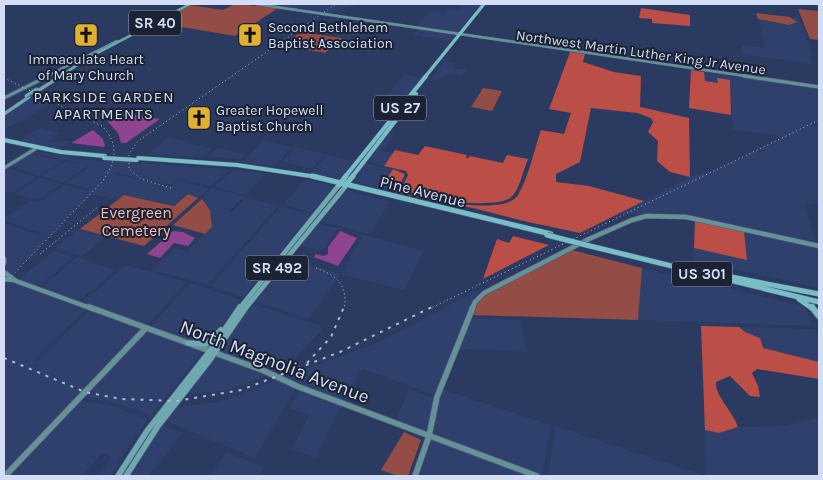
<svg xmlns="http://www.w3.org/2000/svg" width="823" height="480" viewBox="0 0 823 480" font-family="Karla,sans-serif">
<rect width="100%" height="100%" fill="#2b3a60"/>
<path fill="#2f406d" d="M286,4l46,1 29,-1 -36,10 -44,-7z
M452,4h29l-30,37 -31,-5 6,-6 -8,6 -5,-1 6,-7 -4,-1 16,-16 14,2 3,-4 13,1 3,-3z
M790,17l9,1 14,38h-3l3,8 -70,-10 -2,-9 24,3 -7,-29 26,6 10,-6z
M445,61l11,2 -2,5 13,2 -5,6 -16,-2 -6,6 -9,-1z
M704,72l115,17v32l-8,5 8,1v75l-13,4 10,38 -117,-25 -79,-6 70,-36 33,-11 60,-29 -50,-8 -3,-49 -13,-1 1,4 -13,-2z
M404,75l17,3 -14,17 -17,-4z
M389,92l17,4 -15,18 -17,-4z
M37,95l15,8 -48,27v-14z
M40,128l19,5 -12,9 24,-1 -12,8 -39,-9z
M388,133l6,2 -13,16 12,2 -9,13 -18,-5z
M168,138l14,3 31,8 -10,8 -57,-2z
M265,140l27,7 -18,19 -33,-3z
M295,147l30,7 -14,15 -29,-8z
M218,148l29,6 -7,6 -30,-4z
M34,151l44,8 152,10 -19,17 -31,-7 -11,6 -52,-12 -1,1 52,13 12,-7 30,8 -10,9 -13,-3 -13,11 -49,-10 -9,5 -24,-7 -81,82 -7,-7 2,-9 -2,-3v-33l34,12 3,-2 -37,-13v-2l26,-17 6,1 6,-2 22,-15 24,6 1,-2 -23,-6 23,-16 17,3 -75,-18z
M29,154l34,6 -24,16 -30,-10z
M327,155l27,6 -13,16 -5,2 -26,-5z
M66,161l21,5 -24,17 -22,-7z
M365,163l28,6 -8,14 13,4 -3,5 -42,-10z
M6,167l31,10 -25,16 -8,-2v-22z
M233,170l32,3h2l-22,22 -31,-8z
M39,178l22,6 -23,16 -23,-6z
M305,179l30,7 -22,27 -30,-8z
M212,188l32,8 -15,15 2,1 15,-15 32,9 -71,79 -55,-15 24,-23 12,4 24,-24 -2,-17 -8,-11z
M349,190l41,12 -21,32 -50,-13 25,-30z
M281,207l31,7 -69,83 -33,-11z
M317,223l20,5 87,23 -20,39 -64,-16 -31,45 -55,-18 34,-43 52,16 23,-38 -25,-7 -16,22 -24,-6z
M79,230l26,7 -23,19 -27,-8z
M744,231l75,16v41l-125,-28v-12l53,12z
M54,251l20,6 -37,30 -19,-7z
M77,257l38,13 -36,31 -39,-13z
M126,265l61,17 -41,44 -64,-24z
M642,268l162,38 9,20 -175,-6z
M4,281h9l75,27 -55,52 3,2 55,-53 52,19 -139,146z
M190,283l51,17 -32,41 -20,1 -40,-15z
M480,289l-14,27 -31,79 -73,-26 -18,33 -61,-25 92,-33z
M253,304l68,22v5l-33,35 -14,7 -56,-21z
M470,318l51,2 5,31 -68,-2z
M739,327l76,2 4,10v23l-56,-14 -3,-10 -15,-6z
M146,330l57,21 -52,65 -36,-13 -32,-7z
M217,356l52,19 -43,16 -38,2z
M278,379l18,9 -41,70 -89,-37 11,-14 41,-5 26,-8z
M300,389l42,16 -27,53 -23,-9 17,-34 -20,-7 -10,18z
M409,389l25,9 -6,35 -32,-12z
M442,389l109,36 -9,51 -110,-41z
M79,400l34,6 35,13 -38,57h-12l13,-18 -5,-5h-4l-20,23h-74z
M819,418v58h-113l-1,-46 14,3 19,-6 42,-1z
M163,425l19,8 -33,43h-18z
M556,426l144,48v2h-152z
M431,439l100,37h-113z
M226,452l38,15 -6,9h-48z"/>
<path fill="#934c46" d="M235,4l43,4 -43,28 -77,-13 31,-18 34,5z
M798,9l21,2v29l-9,-1z
M756,13l34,4 7,5 -8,3 -31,-6z
M301,32l40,6 1,1 -17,14 -43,-8z
M483,88l19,3 -10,20 -21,-4z
M188,194l10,4 -54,48 -64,-17 44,-34 50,11z
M202,199l8,11 2,17 -7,7 -32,-9z
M572,250l70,18 -4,52 -167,-5 5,-12 10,-9z
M404,432l17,8 -13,36h-10l-17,-6z"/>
<path fill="#bb4e46" d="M641,8l49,7v11l-38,-3v-4l-13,-1z
M570,52l15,2 -2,8 31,10 27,4 -1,31 49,11 1,59 -20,-5 -13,-11 1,-20 -10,-9 5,-10 -2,-4 -14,-5 -46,-5 -11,54 -24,12v8l33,4 55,15 -64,32 -52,-11 -55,-14 -44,-8c19,3 78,13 89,-5 11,-19 16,-45 23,-65l23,4 7,-21 -22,-4z
M691,70l13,2 1,9 13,2 -1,-5 13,2 1,35 -42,-7z
M425,146l42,9 -1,3h2l2,-2 33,7 4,-8 21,4c-5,11 -8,32 -18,39 -14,11 -97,3 -108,-11l6,-12 -2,-4 -22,-5 11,-16 23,5z
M393,169l12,5 -6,13c4,8 15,9 24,12l-28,-7 3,-6 -14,-3z
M695,220l49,11 3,29 -53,-12z
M513,236l36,9 -66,34 14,-40 12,4z
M701,326l38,1 6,5 15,6 3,10 56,14v17l-62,-10 -5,4 6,13 2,11 -10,-1 -20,-20 -14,6c-1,14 17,29 22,45l-19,6 -14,-3z"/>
<path fill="#8f4491" d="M123,113l37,6 -34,24h-5l-3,-10 -10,-11z
M93,130l10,9 2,7 -1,1 -33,-4z
M173,231l10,1 12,6 -7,8 -14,-3 -14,15 -13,-4z
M340,231l17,7 -19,28 -24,-9 2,-3 8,2 4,-2v-7z"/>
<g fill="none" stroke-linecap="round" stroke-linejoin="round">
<defs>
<path id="secondary-far3" d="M256,4l496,73
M45,77l72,-36"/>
<path id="secondary-far2" d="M744,76l75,11
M4,98l44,-22
M4,168l31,-19"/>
<path id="secondary-far1" d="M4,259v4
M4,272l12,9 77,28
M4,279l9,1
M472,309l3,-7 9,-9 105,-54 43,-19 15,-4 39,1 133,29"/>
<path id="secondary" d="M89,307l173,63 37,17 238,89
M5,476l141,-148
M415,476l14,-40 8,-39 36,-90"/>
<path id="primary-far3" d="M59,77l29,-19 102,-54"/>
<path id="primary-far2" d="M39,90l22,-14
M4,114l25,-17"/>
<path id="primary-far1" d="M239,309l100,-124
M245,309l100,-122"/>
<path id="primary" d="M188,343l19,1 14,-14
M118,476l29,-45 63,-80 30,-44
M126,476l32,-50 51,-65 37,-54"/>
<path id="highway-far3" d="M425,77l59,-73"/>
<path id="highway-far2" d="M4,140l57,12 44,4
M138,158l99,7 80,12
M345,177l81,-101
M352,177l64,-83"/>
<path id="highway-far1" d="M312,176l239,58
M339,185l7,-9
M345,186l8,-10
M586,245l233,57
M721,275l98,19
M799,299l14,10"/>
<path id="highway" d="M812,307l7,9"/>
</defs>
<use href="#secondary-far3" stroke="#49577b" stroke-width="3"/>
<use href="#secondary-far2" stroke="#49577b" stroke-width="4.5"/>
<use href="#secondary-far1" stroke="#49577b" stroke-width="5.5"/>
<use href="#secondary" stroke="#49577b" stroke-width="7"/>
<use href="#primary-far3" stroke="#49577b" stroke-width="3"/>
<use href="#primary-far2" stroke="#49577b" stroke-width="4.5"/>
<use href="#primary-far1" stroke="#49577b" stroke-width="5.5"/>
<use href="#primary" stroke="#49577b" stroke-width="7"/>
<use href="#highway-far3" stroke="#49577b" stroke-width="4"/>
<use href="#highway-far2" stroke="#49577b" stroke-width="5"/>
<use href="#highway-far1" stroke="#49577b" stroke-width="6"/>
<use href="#highway" stroke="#49577b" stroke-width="8"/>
<use href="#secondary-far3" stroke="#669197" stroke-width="2.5"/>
<use href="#secondary-far2" stroke="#669197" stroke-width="3"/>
<use href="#secondary-far1" stroke="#669197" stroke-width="4.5"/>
<use href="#secondary" stroke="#669197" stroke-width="5.5"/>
<use href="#primary-far3" stroke="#70a8b0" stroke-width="2.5"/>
<use href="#primary-far2" stroke="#70a8b0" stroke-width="3"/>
<use href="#primary-far1" stroke="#70a8b0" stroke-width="4.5"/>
<use href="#primary" stroke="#70a8b0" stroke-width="5.5"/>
<use href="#highway-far3" stroke="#79bdc6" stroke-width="3"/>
<use href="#highway-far2" stroke="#79bdc6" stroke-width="4"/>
<use href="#highway-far1" stroke="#79bdc6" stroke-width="5"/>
<use href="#highway" stroke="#79bdc6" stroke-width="6"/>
<path stroke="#afbad5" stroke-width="1" stroke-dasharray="1 3" stroke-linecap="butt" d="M4,78l98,48c18,19 14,36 0,56l-98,102
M171,188l-30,-9 -12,-10v-15l9,-13 198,-137
M40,254l59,-48
M316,268c20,7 33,18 28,41
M429,309l390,-189"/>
<path stroke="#afbad5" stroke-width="2" stroke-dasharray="3 6" stroke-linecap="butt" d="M4,358l81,34 36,7 56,2 64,-11 99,-38 92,-45
M307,363l24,-26 13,-30"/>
<defs>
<path id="primary-bridge" d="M26,96l11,-7"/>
<path id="highway-bridge-far1" d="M104,158l33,2"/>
<path id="highway-bridge" d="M547,235l39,10"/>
</defs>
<use href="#primary-bridge" stroke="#49577b" stroke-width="4.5" stroke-linecap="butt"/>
<use href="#highway-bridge-far1" stroke="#49577b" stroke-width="5" stroke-linecap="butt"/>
<use href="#highway-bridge" stroke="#49577b" stroke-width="6" stroke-linecap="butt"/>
<use href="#primary-bridge" stroke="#70a8b0" stroke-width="3"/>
<use href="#highway-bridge-far1" stroke="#79bdc6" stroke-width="4"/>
<use href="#highway-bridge" stroke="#79bdc6" stroke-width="5"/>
</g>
<defs>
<symbol id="church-square" viewBox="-11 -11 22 22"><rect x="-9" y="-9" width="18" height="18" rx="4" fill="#dfb034" stroke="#1b2233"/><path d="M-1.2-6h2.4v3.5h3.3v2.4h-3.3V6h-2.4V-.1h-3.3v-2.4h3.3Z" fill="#111"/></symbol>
</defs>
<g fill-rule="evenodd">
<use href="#church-square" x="72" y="21" width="28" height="28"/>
<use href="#church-square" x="236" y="21" width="28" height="28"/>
<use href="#church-square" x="185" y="104" width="28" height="28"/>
</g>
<g text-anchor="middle" stroke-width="4" stroke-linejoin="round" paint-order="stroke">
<g font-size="14" fill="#d3ddf5" stroke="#1b2233" text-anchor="start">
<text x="268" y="32">Second Bethlehem<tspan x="268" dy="16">Baptist Association</tspan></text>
<text x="86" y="64" text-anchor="middle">Immaculate Heart<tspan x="86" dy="16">of Mary Church</tspan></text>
<text x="216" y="115">Greater Hopewell<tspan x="216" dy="16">Baptist Church</tspan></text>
</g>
<g font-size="14" fill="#d3ddf5" stroke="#1b2233">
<text transform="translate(641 52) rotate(8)" y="5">Northwest Martin Luther King Jr Avenue</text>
</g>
<g fill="#1b2233" stroke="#9ca5bb" stroke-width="1">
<rect x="129" y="10.5" width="52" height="25" rx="4"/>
<rect x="374" y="95.5" width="52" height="25" rx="4"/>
<rect x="246" y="255.5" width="62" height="25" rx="4"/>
<rect x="672" y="261.5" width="60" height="25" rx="4"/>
</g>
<g font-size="15" font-weight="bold" fill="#d3ddf5">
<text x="155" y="28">SR 40</text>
<text x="400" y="113">US 27</text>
<text x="277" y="273">SR 492</text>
<text x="702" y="279">US 301</text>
</g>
<g font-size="15" letter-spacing="1" fill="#d3ddf5" stroke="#1b2233">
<text x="104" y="102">PARKSIDE GARDEN<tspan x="104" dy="17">APARTMENTS</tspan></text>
</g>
<g font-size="16" fill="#d3ddf5" stroke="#1b2233">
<text transform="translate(423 191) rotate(14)" y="6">Pine Avenue</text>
</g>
<g font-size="16" fill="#f5bab3" stroke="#1b2233">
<text x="136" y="218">Evergreen<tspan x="136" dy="18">Cemetery</tspan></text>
</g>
<g font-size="19" fill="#d3ddf5" stroke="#1b2233">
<text transform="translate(275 361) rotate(21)" y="7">North Magnolia Avenue</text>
</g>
</g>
<rect width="823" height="480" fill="none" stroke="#d3ddf5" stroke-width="10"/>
</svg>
